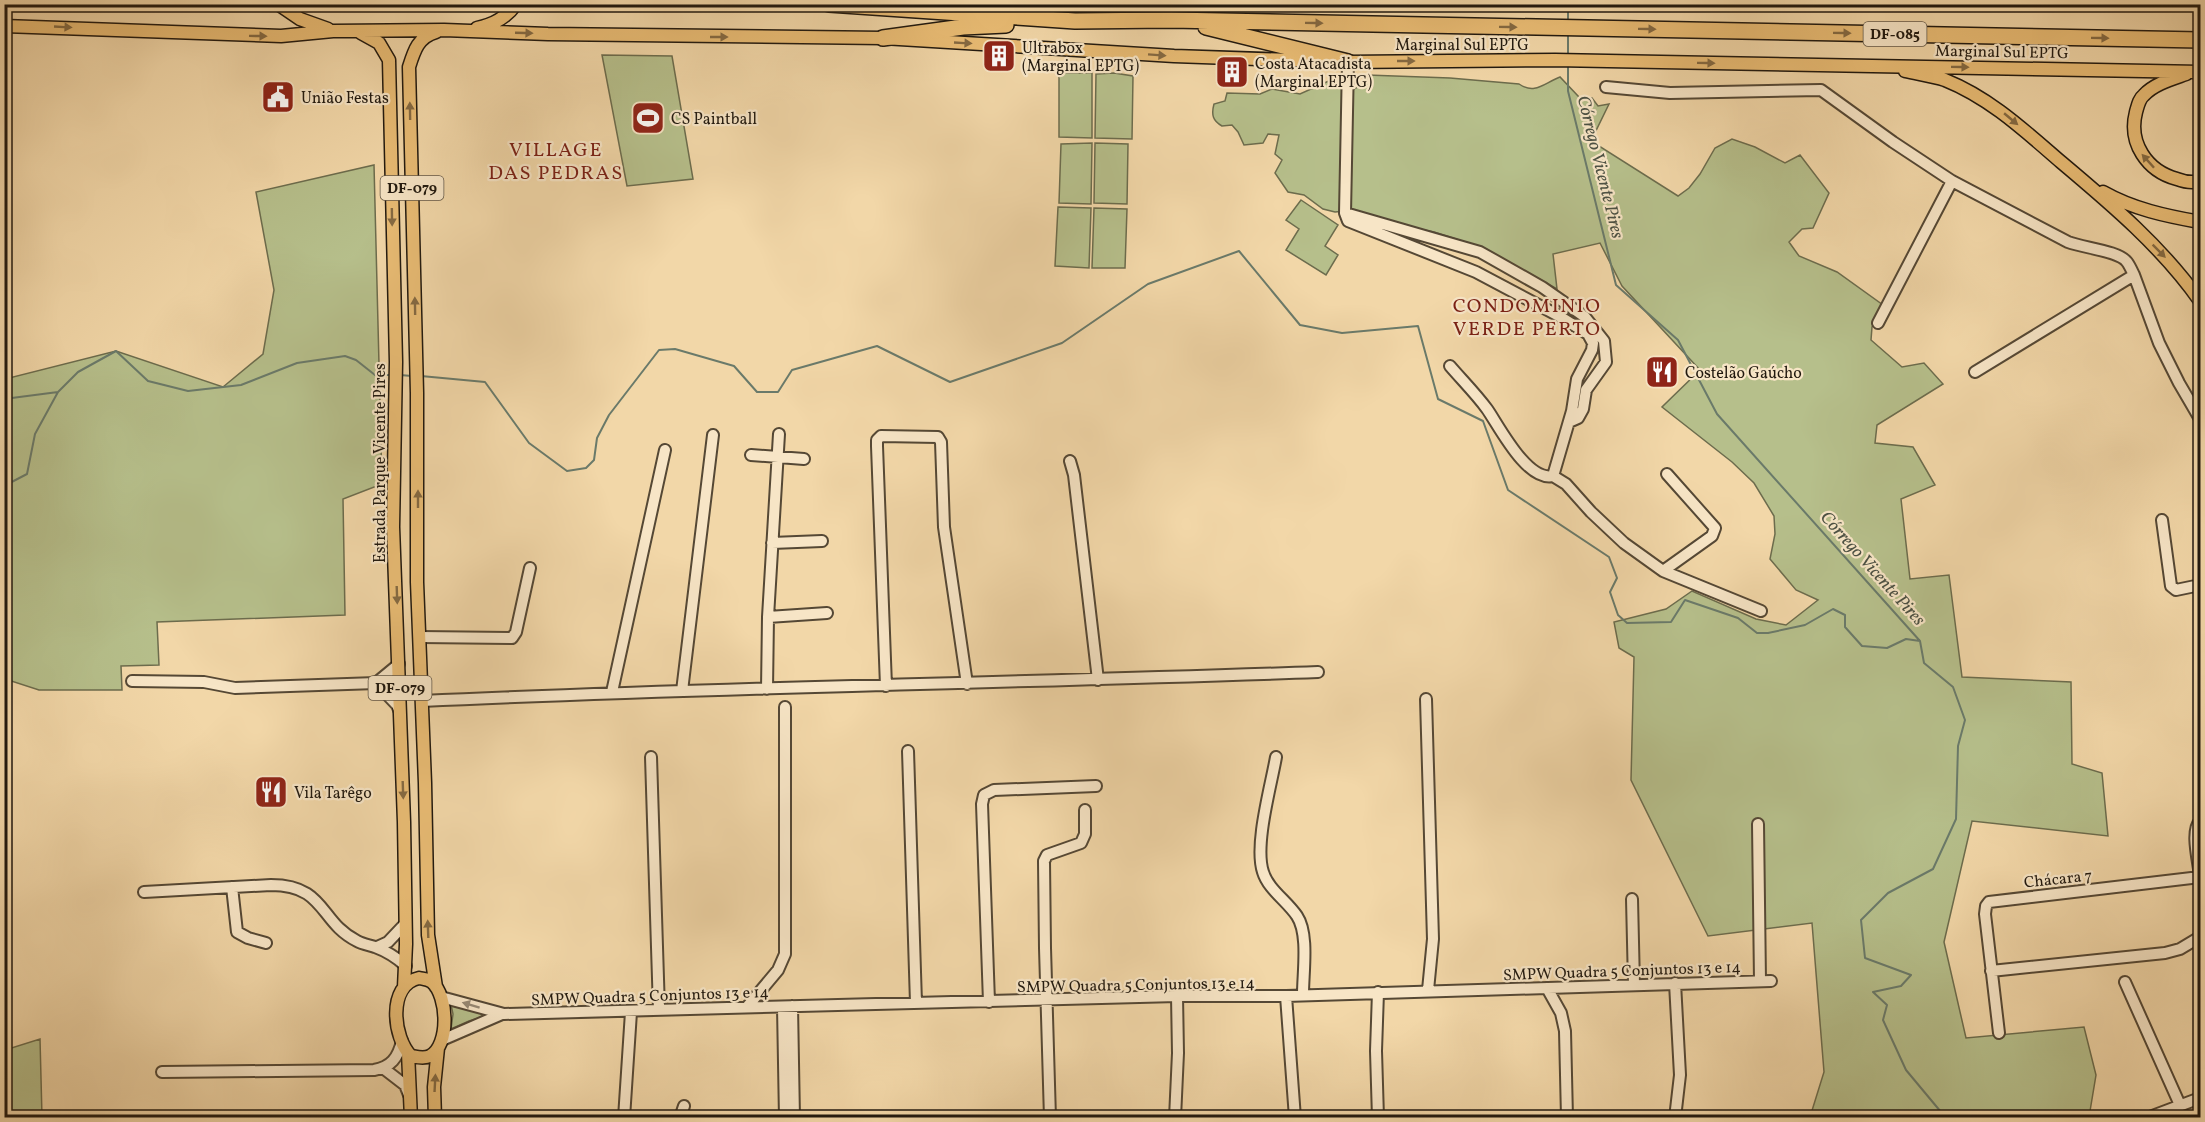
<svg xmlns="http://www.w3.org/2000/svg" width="2205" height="1122" viewBox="0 0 2205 1122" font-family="Vollkorn,serif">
<rect width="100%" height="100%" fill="#f2d7a8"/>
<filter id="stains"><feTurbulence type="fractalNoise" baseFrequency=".00333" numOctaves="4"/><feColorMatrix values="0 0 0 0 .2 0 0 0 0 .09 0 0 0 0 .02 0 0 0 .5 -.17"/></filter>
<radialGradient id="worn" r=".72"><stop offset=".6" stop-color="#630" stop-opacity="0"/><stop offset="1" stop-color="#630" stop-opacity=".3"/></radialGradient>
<path fill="#b6bf8b" stroke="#6c6c4d" stroke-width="1.5" d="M602,55l70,1 21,123 -66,7z
M1059,73h33v65l-33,-1z
M1114,73l19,3 -1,63 -37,-1 1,-64z
M1367,75l83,3 69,6c16,11 25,-1 41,-7l19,20 13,1 6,8 11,-2 -18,37 87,55 11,-8 11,-14 15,-26 17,-9 23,8 30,16 15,-8 29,38 -16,35 -11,1 -13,13 10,14 38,16 46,33 -11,22 -1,13 31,27 22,-4 19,21 -66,41 -2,18 38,4 22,38 -34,14 9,80 39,-4 13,102 109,5 1,82 30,9 6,63 -136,-15 -28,121 22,96 118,-11 12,48 -7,42h-279l14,-45 -12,-149 -104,13 -77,-156 3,-123 -15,-9 -5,-26 52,-13 26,-18 64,28 30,6 32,-25 -22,-10 -26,-31 5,-25 -1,-18 -20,-33 -22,-21 -70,-55 38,-37 -78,-84 -22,-43 -47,11 4,35 -73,-41 -50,-16 -64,-13 -15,-9 -20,2 -12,-3 -19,-14 -16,-3 -13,-19 7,-13 -7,-6 4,-19 -11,-1 -5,9 -19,2 -6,-13 -6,-7 -10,1c-9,-5 -11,-11 -8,-22l11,-3 2,-8 33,1 12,-5 28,5 40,-18 12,14 6,-3z
M1092,143l-1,61 -32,-1 2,-59z
M1095,143l33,1 -1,60 -33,-1z
M374,165l8,319 -39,15 2,116 -188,7 2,43 -38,1 1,24h-83l-34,-11v-300l111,-28 107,36 40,-33 11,-64 -18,-98z
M1301,200l37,25 -13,21 13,9 -12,20 -40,-25 13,-21 -13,-9z
M1058,207l33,1 -2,60 -34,-2z
M1094,208l33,1 -2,59h-33z
M450,1000l45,13 -26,8 -18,8 2,-15z
M40,1039l2,78h-37v-67z"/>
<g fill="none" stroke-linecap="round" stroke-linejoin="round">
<path stroke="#6a7a6a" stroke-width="2" d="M1568,23v-19
M1568,34v22
M1568,64v27l48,194 62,55 39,74 203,227 4,22 29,24 12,33 -7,26 -2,73 -23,50 -45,24 -27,27 4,38 46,17 -10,11 -28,6 14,13 -4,15 23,50 40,48
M400,375l12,1
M421,376l64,6 44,61 38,28 19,-3 8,-8 3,-22 12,-23 50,-65 16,-1 59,17 23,26h21l14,-22 85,-24 73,36 112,-39 86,-59 91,-33 61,74 42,8 76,-7 20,73 45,22 25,69 101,67 8,21 -7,14 8,23 9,8 44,-1 14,-22 53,18 19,15h11l37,-8 28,-16 12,6v12l17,19 25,2 19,-9 14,2
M4,399l54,-7 20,-20 38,-21 32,30 40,10 53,-6 56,-22 48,-7 11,4 19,15h16
M4,486l23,-12 8,-40 23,-42"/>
<defs>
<path id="minor" d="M1348,62l-3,151 3,8 128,51 83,44 29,18 5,9 -1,7 -15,29 -5,32 -19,65c-26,6 -54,-50 -66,-67 -11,-15 -25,-29 -37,-43
M1606,87l64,6 151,-3 72,52 59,39 116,61c16,6 51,9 59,20 3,4 5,9 7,13
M1345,213l135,39 62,35 43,30 19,24 2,21 -20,28 -3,19 -5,9 -9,4
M1878,323l74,-142
M1975,372l159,-97 25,68 20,40 21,36
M751,455l53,4
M1070,461l4,14 24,205
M1553,476l13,8 25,28 33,31 39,28 98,40
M2162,520l9,66 5,4 24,-5
M772,543l50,-2
M1663,571l49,-35 3,-8 -48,-54
M768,617l59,-4
M420,637l92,1 4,-6 14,-64
M132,681l72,1 31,6 141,-5 23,-19
M376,683l21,22 3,7
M886,686l-9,-240v-6l4,-4 57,1 3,5 3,85 23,157
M767,689l1,-72 11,-183
M682,691l31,-256
M612,692l53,-242
M1426,699l7,240 -5,51
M422,701c299,-14 597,-18 896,-29
M908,751l8,252
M651,757l8,253
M1276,757c-5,29 -22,88 -13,115 5,17 24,29 34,44 12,18 6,56 6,78
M2200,821c-10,10 -1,42 0,56
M1758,824l2,157
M232,887l5,45 11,6 18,5
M144,892l127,-7c55,0 48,37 86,56 5,3 12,4 18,6 11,4 21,10 31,19
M1632,899l2,86
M377,947l11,-5 17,-18
M1991,971l174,-18 15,-4 20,-12
M2125,982l55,123
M1547,988l14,25 4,18 2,87
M1378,992l-2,59 2,67
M1286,996l9,122
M441,997l63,17 673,-18h109l485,-15
M989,1002l-7,-198 2,-9 10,-5 102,-4
M792,1006l2,112
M747,1007l31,-37 7,-16v-247
M783,1007l2,111
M1999,1033l-14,-119 1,-8 3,-4 211,-25
M442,1040l60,-26
M383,1068l22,17 4,10
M162,1072l212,-2c17,-3 24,-12 28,-29
M624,1118l7,-106
M680,1118l4,-12
M1050,1118l-5,-170 -1,-87 3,-6 34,-12 4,-9v-24
M1175,1118l3,-65 -1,-57
M1675,1118l5,-43 -5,-92
M2147,1118l53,-20"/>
<path id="major" d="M278,4l22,15 28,10
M4,26l277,10 52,-5 111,-1 104,4 335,4 291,18 174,6 207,-2 645,12
M477,28c15,-3 30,-11 39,-24
M361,33l18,10 10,17 7,302 -3,165 11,295 2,122 -2,43
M1905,71c13,3 28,5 40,9 45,18 80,51 116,82 50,42 102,86 139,139
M2186,74c-14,5 -32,10 -42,21 -5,4 -6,10 -8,17 -8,31 11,59 41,67 8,3 16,4 23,2
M2103,192c30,17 63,24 97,30
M419,978c4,1 9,1 13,4 16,14 18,63 -2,74 -6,3 -13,1 -19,0 -18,-18 -24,-71 8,-78z
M436,987l-8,-52 -3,-152 -8,-201v-189l-8,-326c5,-16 9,-30 27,-35
M408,1053l3,65
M435,1118l-1,-31 4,-39"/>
<path id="highway" d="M829,4l246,17 96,-1 1029,20
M1206,27l142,35
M883,38l80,-11 43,-2"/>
</defs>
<use href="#minor" stroke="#554835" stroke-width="14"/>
<use href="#major" stroke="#21190f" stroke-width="15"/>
<use href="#highway" stroke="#21190f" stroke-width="18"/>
<use href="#minor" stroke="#f7e5c6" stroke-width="10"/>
<use href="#major" stroke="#e9bc74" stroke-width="12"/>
<use href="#highway" stroke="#e9bc74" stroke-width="15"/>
</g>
<defs><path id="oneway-solid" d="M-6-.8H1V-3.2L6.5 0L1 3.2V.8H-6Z" transform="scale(1.5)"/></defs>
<g fill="#856a42">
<use href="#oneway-solid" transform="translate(1314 23) rotate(1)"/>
<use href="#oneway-solid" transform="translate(63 27) rotate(3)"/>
<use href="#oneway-solid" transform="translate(1508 27) rotate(1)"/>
<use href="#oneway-solid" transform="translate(1647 29) rotate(1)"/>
<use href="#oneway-solid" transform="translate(524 33) rotate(2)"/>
<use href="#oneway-solid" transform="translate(1842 33) rotate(1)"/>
<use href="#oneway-solid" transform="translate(258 36) rotate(1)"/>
<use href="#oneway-solid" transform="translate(719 37)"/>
<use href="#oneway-solid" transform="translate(2100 38) rotate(1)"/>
<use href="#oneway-solid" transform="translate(963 43) rotate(3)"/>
<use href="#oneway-solid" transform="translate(1157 55) rotate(4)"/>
<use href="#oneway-solid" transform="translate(1406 61)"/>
<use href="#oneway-solid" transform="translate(1706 63) rotate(1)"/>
<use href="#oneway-solid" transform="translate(1960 67) rotate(1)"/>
<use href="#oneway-solid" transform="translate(410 111) rotate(-91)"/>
<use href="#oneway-solid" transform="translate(2011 119) rotate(40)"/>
<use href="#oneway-solid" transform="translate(2148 161) rotate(-132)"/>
<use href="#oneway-solid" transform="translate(392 217) rotate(89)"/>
<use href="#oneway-solid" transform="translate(2159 251) rotate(45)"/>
<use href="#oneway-solid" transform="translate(415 306) rotate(-91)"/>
<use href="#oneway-solid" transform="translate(418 499) rotate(-90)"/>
<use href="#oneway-solid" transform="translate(397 595) rotate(88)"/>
<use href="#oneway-solid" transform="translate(403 790) rotate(88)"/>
<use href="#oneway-solid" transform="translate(428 929) rotate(-92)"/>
<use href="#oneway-solid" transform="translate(435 1083) rotate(-87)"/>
</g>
<use fill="#978974" href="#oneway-solid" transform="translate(471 1005) rotate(-163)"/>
<defs>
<symbol id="building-square" viewBox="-11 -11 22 22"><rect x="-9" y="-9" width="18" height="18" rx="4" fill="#8f2418" stroke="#f7e5c6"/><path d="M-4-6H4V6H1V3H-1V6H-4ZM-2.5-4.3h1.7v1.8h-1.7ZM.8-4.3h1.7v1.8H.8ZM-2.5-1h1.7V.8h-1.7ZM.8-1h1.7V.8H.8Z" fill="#fff"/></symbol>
<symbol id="civic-square" viewBox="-11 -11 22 22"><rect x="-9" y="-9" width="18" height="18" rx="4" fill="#8f2418" stroke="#f7e5c6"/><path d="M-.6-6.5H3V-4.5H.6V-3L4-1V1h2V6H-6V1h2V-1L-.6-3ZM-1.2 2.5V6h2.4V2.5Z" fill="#fff"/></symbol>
<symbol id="stadium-square" viewBox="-11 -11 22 22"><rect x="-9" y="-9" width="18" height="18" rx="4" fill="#8f2418" stroke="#f7e5c6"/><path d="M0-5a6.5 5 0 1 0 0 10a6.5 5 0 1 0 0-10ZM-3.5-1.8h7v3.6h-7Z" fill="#fff"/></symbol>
<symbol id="restaurant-square" viewBox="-11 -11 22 22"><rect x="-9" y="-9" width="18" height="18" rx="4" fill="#8f2418" stroke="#f7e5c6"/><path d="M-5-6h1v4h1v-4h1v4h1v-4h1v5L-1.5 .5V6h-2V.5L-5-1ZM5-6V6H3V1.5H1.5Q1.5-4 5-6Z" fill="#fff"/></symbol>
</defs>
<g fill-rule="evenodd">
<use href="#building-square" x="980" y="37" width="38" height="38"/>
<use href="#building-square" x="1213" y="53" width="38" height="38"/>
<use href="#civic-square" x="259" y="78" width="38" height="38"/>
<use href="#stadium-square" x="629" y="99" width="38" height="38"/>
<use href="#restaurant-square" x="1643" y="353" width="38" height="38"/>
<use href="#restaurant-square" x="252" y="773" width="38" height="38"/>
</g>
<g text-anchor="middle" stroke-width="4.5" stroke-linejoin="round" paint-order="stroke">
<g fill="#f7e5c6" stroke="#615646" stroke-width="1.5">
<rect x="1863.5" y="22" width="63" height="24" rx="4.5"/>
<rect x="380.5" y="176" width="63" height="24" rx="4.5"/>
<rect x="368.5" y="676" width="63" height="24" rx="4.5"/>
</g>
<g font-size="15" font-weight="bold" fill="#21190f">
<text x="1895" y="39">DF-085</text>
<text x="412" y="193">DF-079</text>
<text x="400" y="693">DF-079</text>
</g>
<g font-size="16" fill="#21190f" stroke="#f7e5c6">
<text x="1462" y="50">Marginal Sul EPTG</text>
<text transform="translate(2002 51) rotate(1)" y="6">Marginal Sul EPTG</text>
<text transform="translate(379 463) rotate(-90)" y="6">Estrada Parque Vicente Pires</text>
<text transform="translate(2058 878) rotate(-6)" y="6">Chácara 7</text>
<text transform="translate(1622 970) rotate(-2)" y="6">SMPW Quadra 5 Conjuntos 13 e 14</text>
<text transform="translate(1136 984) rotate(-1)" y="6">SMPW Quadra 5 Conjuntos 13 e 14</text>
<text transform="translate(650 995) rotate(-2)" y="6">SMPW Quadra 5 Conjuntos 13 e 14</text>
</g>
<g font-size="16" fill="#21190f" stroke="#f7e5c6" text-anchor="start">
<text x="1022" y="53">Ultrabox<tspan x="1022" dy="18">(Marginal EPTG)</tspan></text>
<text x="1255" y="69">Costa Atacadista<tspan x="1255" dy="18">(Marginal EPTG)</tspan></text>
<text x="301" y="103">União Festas</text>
<text x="671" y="124">CS Paintball</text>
<text x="1685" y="378">Costelão Gaúcho</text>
<text x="294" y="798">Vila Tarêgo</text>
</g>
<g font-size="18" font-style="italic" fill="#4c5144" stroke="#f7e5c6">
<text transform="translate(1601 167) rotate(76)" y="6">Córrego Vicente Pires</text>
<text transform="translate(1873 568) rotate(48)" y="6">Córrego Vicente Pires</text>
</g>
<g font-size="20" letter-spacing="1.5" fill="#7a1f14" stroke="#f7e5c6">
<text x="556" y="156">VILLAGE<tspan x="556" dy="23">DAS PEDRAS</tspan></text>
<text x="1527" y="312">CONDOMINIO<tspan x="1527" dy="23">VERDE PERTO</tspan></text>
</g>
</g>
<rect width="2205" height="1122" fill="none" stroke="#f2d7a8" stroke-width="24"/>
<rect x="6" y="6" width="2193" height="1110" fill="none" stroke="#21190f" stroke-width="3"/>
<rect x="12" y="12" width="2181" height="1098" fill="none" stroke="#21190f" stroke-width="1.5"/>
<rect width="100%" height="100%" filter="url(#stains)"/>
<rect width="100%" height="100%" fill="url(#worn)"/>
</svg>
